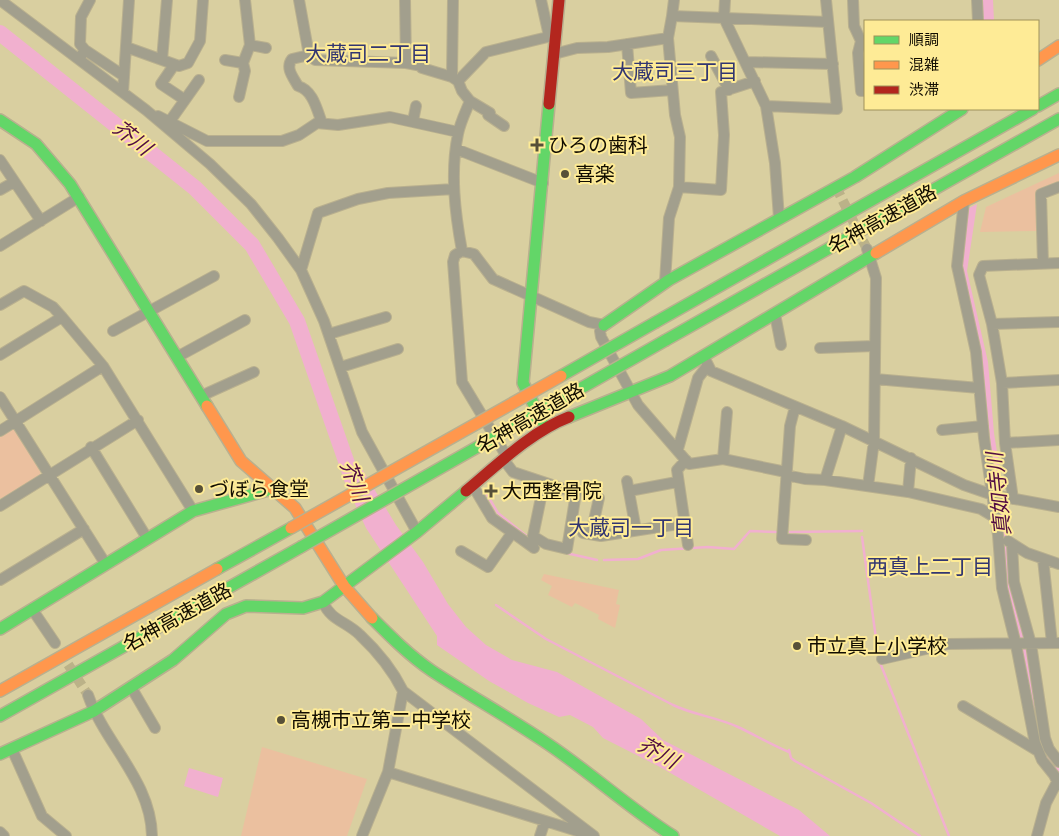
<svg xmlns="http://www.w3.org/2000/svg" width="1059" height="836" viewBox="0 0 1059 836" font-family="Jost,'Noto Sans JP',sans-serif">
<rect width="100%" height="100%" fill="#d9cfa0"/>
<path fill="#ebc09f" d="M1059,173v9l-23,10 3,36 -2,3 -57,1 6,-25z
M15,427l26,42 -1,6 -37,23h-3v-63z
M544,574l75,16 -3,14 4,1 -5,23 -17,-9 1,-4 -24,-12 -3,4 -24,-12 4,-9 -11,-6z
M262,747l105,32 -20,57h-106z"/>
<path fill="#f1b0cf" d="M977,204l-10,67 21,91 6,71 11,70 6,78 14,59 16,92 18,34v10l-7,-7 -12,-24 -33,-157 -22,-196 -25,-122 9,-62z
M362,469l34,56 27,37 25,42 18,23 20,18 26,15 45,12 84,47 22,21 136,70 31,26h-50l-120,-69 -57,-29 -10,-11 -23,-12 -11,2 -31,-14 -39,-22 -52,-36v-9l-71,-108 -22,-48z
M189,768l34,10 -5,19 -34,-11z"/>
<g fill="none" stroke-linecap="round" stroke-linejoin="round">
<path stroke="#f1b0cf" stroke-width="2.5" d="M485,491l13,22 31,25
M790,532l72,-1
M862,537l17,123 70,176
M566,553l31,7
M604,560l34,-1 23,-9 47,-3 26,2 16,-18 26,1
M496,605l50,34 127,66c21,10 43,12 65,22 17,8 34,18 51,25
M789,750l2,8 4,3 76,42 49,33"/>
<path stroke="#f1b0cf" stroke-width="16" d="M985,0l1,21
M0,33l195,155 57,57 45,76 61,174"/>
<path stroke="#bbb288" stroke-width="10" stroke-dasharray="10 5" stroke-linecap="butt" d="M836,187l31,62
M60,652l28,43"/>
<defs>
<path id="street" d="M0,0l146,110 64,54 41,40 27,34 23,32 23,51 38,111 55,100
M299,0l10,55 6,5 91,3 16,3v2l30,9 6,4 4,10 8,10 20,12 -2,2 16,11
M405,0l1,63
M541,0l8,36
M725,0l-1,18 42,88 9,57 4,55
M853,0l1,26 7,15 -3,12 3,38h4
M977,0l1,21
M672,16l2,-16
M627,44l4,49 41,-3
M250,45l16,3
M126,47l53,19 9,-3 12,-22 3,-41
M85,50l39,26
M554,54l23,-6 31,-1 60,-9
M309,55l-17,4c-7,9 1,18 6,27 15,4 19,24 24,37
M711,56l18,34
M79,59l6,-9 -5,-6 1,-27 9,-17
M162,60l5,-60
M225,60l18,3
M747,62l86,2
M174,65l-13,19 24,16
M452,77l1,-77
M458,81l28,-29 70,-17
M123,92l6,-92
M239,97l6,-26 -2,-8 7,-18 -5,-45
M766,106l71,3 -11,-109
M158,116l49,25h75l17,-6 18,-12 21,2 52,-8 68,15
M170,121l29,-41
M413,121l3,-15
M456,149l87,34
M0,160l41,61
M679,187l42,3 3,-55 -3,-43 34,-11
M0,190l14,-8
M964,201l-7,65 19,86 8,86 14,97 4,53 14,57 19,98 7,17 12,15 5,10
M0,246l79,-49
M867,249l9,29 -2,163 -6,45
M462,251c-7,-38 -12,-79 -4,-117 2,-11 8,-23 12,-33
M1043,263l-2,-69 18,-7
M301,270l17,-57 40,-14 30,-6 66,-4
M665,282l4,-64 10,-31 1,-50 -5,-22 -7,-77 4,-22 156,6
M0,305l24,-14 29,16 9,10
M775,314l6,31
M992,324l67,-2
M113,331l101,-55
M329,334l57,-17
M820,348l54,-2
M0,355l62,-38 41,49 90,145
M177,357l68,-37
M704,357l7,14 131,55 122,59 29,10 66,12
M341,367l57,-18
M875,379l104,9
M1002,383l57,-3
M201,396l53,-24
M0,397l105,166
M795,407l-5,19 -8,113 24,1
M942,430l41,-4
M0,431l103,-65
M1005,443l54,-3
M91,447l56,91
M678,449l20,-71 10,-13
M507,457l-45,-75 -9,-120 2,-7 7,-4 12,3 19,25 96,43 15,3 -4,6 1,6 37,68 51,59 34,-5 63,13
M723,459l4,-47
M504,460l9,12 63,21 -9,56 -21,-5 -13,-8 11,-53
M686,460l-9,10 11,75
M786,475l19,4 20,1 83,12 73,17 15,9
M825,480l17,-54
M627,481l9,49
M473,486l19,32 42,30
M629,491l48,-9
M908,492l3,-34
M1013,499l-8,-56 -3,-60 -10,-59 -13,-49 4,-9 76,-3
M0,506l138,-86
M583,533l18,3 84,-13
M591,534l8,-36
M1008,541l19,12 32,11
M1012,544l2,38 17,62 14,94 4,11 10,13
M461,551l27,16 24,-34
M1043,559l9,84
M0,580l84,-51
M323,602c8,19 23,19 37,33 16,15 33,36 43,56l-15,81 -26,64
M32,609l23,34
M882,659l66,-15 111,-1
M131,687l24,41
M403,691l191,145
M88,695c17,49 63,86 64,141
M963,706l75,45
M12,749l30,67 24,20
M388,772l199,62
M0,832l4,4
M540,836l5,-15
M1037,836l9,-33 11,-21"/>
<path id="fast" d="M1038,106l21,-12
M0,120l36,24 34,40 137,222
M656,322l377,-213
M604,325l65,-45 186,-103 107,-68
M666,340l393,-221
M569,417l101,-41 206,-123
M542,421l-19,-38 26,-279
M217,569l74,-41
M372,618c19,19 38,38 60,53 38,25 78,47 116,73 43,29 81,64 125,92
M0,629l193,-118 79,-22
M0,716l301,-169
M0,754l94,-43 79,-51 53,-46 20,-8 57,2 20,-6 94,-70 49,-41"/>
<path id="slow" d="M1038,60l21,-14
M876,253l88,-52 95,-46
M207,406l34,55 54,47 49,78 28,32
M0,691l217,-122"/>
<path id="jam" d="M549,104l10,-104
M466,491c30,-25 66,-60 103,-74"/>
</defs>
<use href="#street" stroke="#b9b08f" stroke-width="12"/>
<use href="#fast" stroke="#b9b08f" stroke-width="14"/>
<use href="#slow" stroke="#b9b08f" stroke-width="14"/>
<use href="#jam" stroke="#b9b08f" stroke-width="14"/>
<use href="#street" stroke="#a29f8d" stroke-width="10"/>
<use href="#fast" stroke="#63d668" stroke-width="11"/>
<use href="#slow" stroke="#ff974d" stroke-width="11"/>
<use href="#jam" stroke="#b3261e" stroke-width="11"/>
<defs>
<path id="fast-bridge" d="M561,376l95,-54
M301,547l365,-207"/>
<path id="slow-bridge" d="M291,528l270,-152"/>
</defs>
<use href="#fast-bridge" stroke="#b9b08f" stroke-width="14" stroke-linecap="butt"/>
<use href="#slow-bridge" stroke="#b9b08f" stroke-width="14" stroke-linecap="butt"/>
<use href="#fast-bridge" stroke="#63d668" stroke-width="11"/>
<use href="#slow-bridge" stroke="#ff974d" stroke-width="11"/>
</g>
<g fill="#575038" stroke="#feeb96" stroke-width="2">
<path d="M534.5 137.5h5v5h5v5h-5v5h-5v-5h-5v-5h5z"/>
<circle cx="565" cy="174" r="5"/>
<circle cx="199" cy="489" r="5"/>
<path d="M488.5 483.5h5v5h5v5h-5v5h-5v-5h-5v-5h5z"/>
<circle cx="797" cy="646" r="5"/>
<circle cx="281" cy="720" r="5"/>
</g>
<g text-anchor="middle" stroke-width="4" stroke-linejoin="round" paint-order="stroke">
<g font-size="20" fill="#110c00" stroke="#feeb96" text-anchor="start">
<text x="548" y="152">ひろの歯科</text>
<text x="575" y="181">喜楽</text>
<text x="209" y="496">づぼら食堂</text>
<text x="502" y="498">大西整骨院</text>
<text x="807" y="653">市立真上小学校</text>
<text x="291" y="727">高槻市立第二中学校</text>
</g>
<g font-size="20" fill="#110c00" stroke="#feeb96">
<text transform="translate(882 219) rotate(-29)" y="7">名神高速道路</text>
<text transform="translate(530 418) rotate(-30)" y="7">名神高速道路</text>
<text transform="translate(177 617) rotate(-29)" y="7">名神高速道路</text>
</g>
<g font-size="21" fill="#323671" stroke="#feeb96">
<text x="368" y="61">大蔵司二丁目</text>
<text x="675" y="79">大蔵司三丁目</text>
<text x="631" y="535">大蔵司一丁目</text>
<text x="930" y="574">西真上二丁目</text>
</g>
<g font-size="21" font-style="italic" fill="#520d44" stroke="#feeb96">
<text transform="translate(132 138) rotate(38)" y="7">芥川</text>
<text transform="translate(354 481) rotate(69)" y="7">芥川</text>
<text transform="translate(999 494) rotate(-96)" y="7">真如寺川</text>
<text transform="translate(658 753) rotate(29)" y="7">芥川</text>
</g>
</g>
<rect x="864" y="20" width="175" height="90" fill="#feeb96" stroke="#9f925a"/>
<rect x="874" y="36" width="25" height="8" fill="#63d668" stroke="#9f925a"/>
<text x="909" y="45" font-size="15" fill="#110c00">順調</text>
<rect x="874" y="61" width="25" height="8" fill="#ff974d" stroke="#9f925a"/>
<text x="909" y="70" font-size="15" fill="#110c00">混雑</text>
<rect x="874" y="86" width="25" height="8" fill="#b3261e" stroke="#9f925a"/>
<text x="909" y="95" font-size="15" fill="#110c00">渋滞</text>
</svg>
